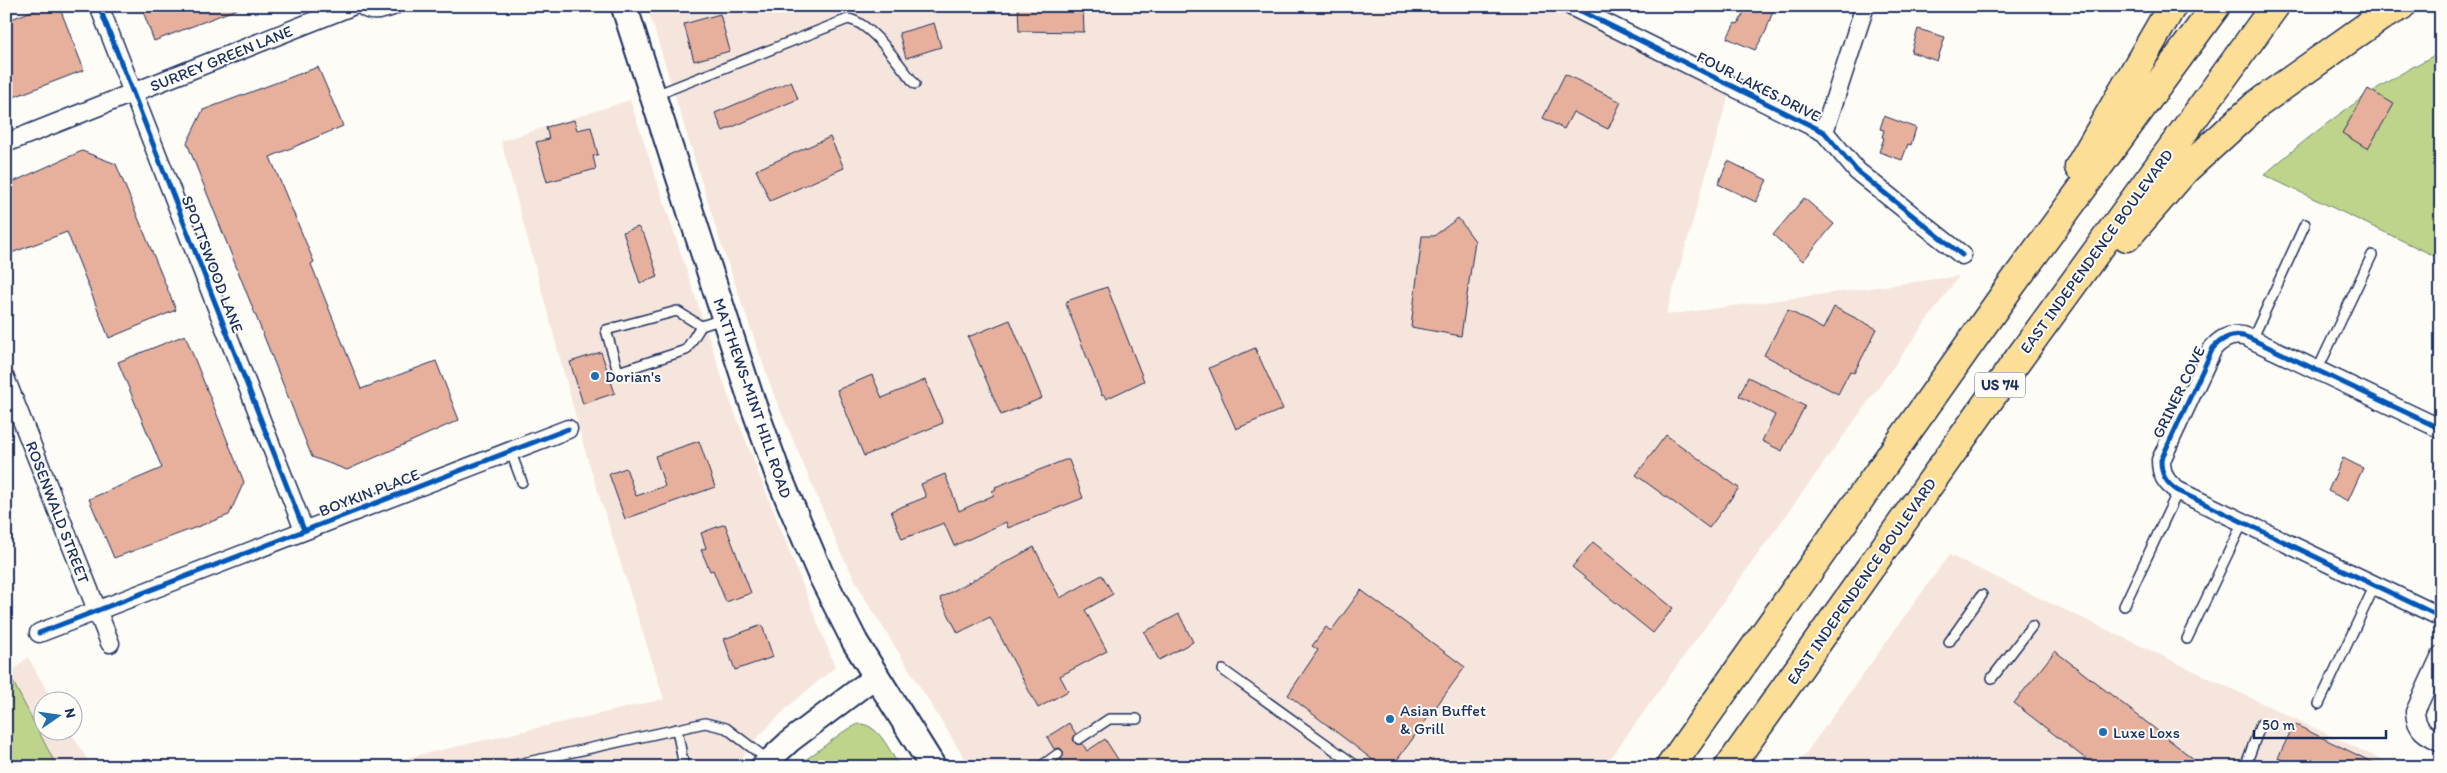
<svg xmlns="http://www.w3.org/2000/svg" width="2447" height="773" viewBox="0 0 2447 773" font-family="Itim,sans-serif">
<rect width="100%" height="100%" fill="#fdfcf7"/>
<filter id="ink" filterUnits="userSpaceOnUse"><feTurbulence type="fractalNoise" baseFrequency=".02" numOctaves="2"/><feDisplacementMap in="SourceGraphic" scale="10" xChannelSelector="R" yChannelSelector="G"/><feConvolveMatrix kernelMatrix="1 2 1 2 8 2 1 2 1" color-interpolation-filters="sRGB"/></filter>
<g filter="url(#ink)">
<path fill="#f6e5dc" d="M647,6h939l147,74 -67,235 293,-39 -355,491h-634l-104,-167 -25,-47 -67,-158 -54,-154z
M630,100l99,298 106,269 -45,38 -34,34 -21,28h-368l297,-68 -78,-245 -85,-313z
M1949,555l448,212h-601z
M28,657l24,43h-10v30l28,1 22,36h-86v-90z"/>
<path fill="#bed48a" stroke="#6c8274" d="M2441,52v207l-177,-84c55,-48 111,-90 177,-123z
M6,668l3,6 48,93h-51z
M858,724c21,-1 31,27 42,43h-104l47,-35z"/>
<path fill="#e6b09c" stroke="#1b2f5e" d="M45,6h14l25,64 -78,30v-79z
M141,6h101v1l-88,34z
M1018,6h65l1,26 -65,-1z
M1747,6h13l13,5 -7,20 -11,19 -28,-12 8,-15 3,1z
M720,14l10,37 -36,10 -10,-37z
M934,23l7,24 -35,11 -7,-25z
M1918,29l27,8 -8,24 -26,-9z
M318,67l25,59 -73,31 44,105 -3,2 50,125 75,-28 23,59 -112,50 -35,-13 -125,-314 16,-33z
M1565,74l56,28 -13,27 -35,-17 -9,17 -21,-11z
M791,81l7,18 -75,32 -8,-18z
M2368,89l26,15 -26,45 -26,-16z
M1884,116l32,12 -5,17 -3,-1 -6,16 -23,-8 5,-14 -2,-1 2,-7 -4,-1z
M574,120l3,10 14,-3 7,28 -5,1 3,13 -49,13 -11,-40 13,-3 -3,-12z
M830,137l14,31 -74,33 -14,-31z
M82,151l34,13 60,146 -67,28 -42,-106 -61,23v-70z
M1728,161l39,19 -11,22 -38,-18z
M1804,198l30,26 -31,37 -30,-26z
M1458,218l17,23 -14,95 -50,-9 11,-91h12z
M638,227l7,10 13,40 -18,6 -17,-51z
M1107,287l37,94 -38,18 -2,-4 -2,1 -36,-92 1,-3z
M1834,307l43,22 -23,44 -4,-2 -12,23 -74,-39 24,-45 35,19z
M1010,320l32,78 -41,17 -33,-78z
M185,335l59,147 -15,33 -115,43 -25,-59 73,-31 -44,-106z
M1255,348l28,61 -47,20 -27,-61z
M601,352l14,41 -32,11 -13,-42z
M872,375l10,23 43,-18 18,43 -79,33 -27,-66z
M1748,377l57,29 -23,45 -20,-10 13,-26 -36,-19z
M1666,435l73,53 -30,40 -73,-53z
M699,441l16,46 -90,32 -16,-45 17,-6 10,28 29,-10 -10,-30z
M2343,458l20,10 -15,33 -20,-10z
M1065,460h4l14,38 -75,30 -2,-6 -52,24 -10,-23 -42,16 -11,-28 35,-14 -5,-13 24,-10 14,37 35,-16 -2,-4 4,-2 -1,-2z
M725,524l26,69 -25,9 -13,-32 -3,1 -9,-21 5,-2 -5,-15z
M1593,542l80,66 -20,25 -81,-66z
M1034,547l26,51 42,-23 11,19 -28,16 22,41 -47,25 8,15 -30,17 -48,-91 -32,16 -18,-35z
M1361,590l104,77 -73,100h-10l-94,-72 30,-45 -6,-4 14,-19 5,4z
M1179,614l14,28 -34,18 -15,-28z
M762,625l11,32 -38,13 -11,-31z
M2055,651l149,116h-108l-82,-64z
M1069,723l7,11 -3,5 3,5h7l4,7 18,-12 18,28h-57l-5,-8 2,-8 -3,-3 -6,1 -7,-12z
M2294,724l88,43h-86l-18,-9z"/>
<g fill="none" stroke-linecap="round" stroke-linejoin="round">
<defs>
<path id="service" d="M653,96l195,-77c24,4 51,46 67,65
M701,326l-24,-15 -71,19 12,42 68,-22 15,-24 22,-7
M2252,340l53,-116
M2317,371l55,-116
M510,450l12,32
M2124,606l54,-115
M2187,639l56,-117
M1949,642l33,-47
M1223,670l135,97
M1992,678l40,-52
M2319,704l56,-119
M677,729l7,38
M1079,739l30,-20h28
M505,767l200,-44 21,5 42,32
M1040,767l18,-13
M2245,767l16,-43"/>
<path id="minor" d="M99,6l205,524
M363,6c9,8 20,3 30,0
M1571,6l253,126 33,39 105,84
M1824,132l41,-126
M6,143l346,-137
M6,380l104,263
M2441,429l-192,-91c-14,-6 -26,-1 -36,10l-52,112c0,15 5,23 17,31l263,126
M39,633l529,-204
M2441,655l-26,57c1,18 11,23 26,30"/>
<path id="tertiary" d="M762,767l28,-26 86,-65"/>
<path id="secondary" d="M624,6l126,390 29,81 41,96 35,69 78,125"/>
<path id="trunk" d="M2079,167l93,-161
M2127,237l58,-67 71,-65 124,-88 21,-11
M1670,767l337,-476 209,-285
M1729,767l280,-395 266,-366"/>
</defs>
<use href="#service" stroke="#1b2f5e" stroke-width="12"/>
<use href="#minor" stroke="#1b2f5e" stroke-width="21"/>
<use href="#tertiary" stroke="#1b2f5e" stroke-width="26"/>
<use href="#secondary" stroke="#1b2f5e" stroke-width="29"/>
<use href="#trunk" stroke="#1b2f5e" stroke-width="31"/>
<use href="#service" stroke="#fdfcf7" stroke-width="9"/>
<use href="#minor" stroke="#fdfcf7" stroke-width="18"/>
<use href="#tertiary" stroke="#fdfcf7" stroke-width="22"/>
<use href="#secondary" stroke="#fdfcf7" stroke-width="25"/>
<use href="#trunk" stroke="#fcde96" stroke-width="28"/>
<defs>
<path id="cycleway" d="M99,6l205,524
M1571,6l253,126 33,39 105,84
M2441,429l-192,-91c-14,-6 -26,-1 -36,10l-52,112c0,15 5,23 17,31l263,126
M39,633l529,-204"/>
</defs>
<use href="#cycleway" stroke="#fdfcf7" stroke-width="8"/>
<use href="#cycleway" stroke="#0057b8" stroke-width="5"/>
</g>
</g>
<g fill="#1f6fb2" stroke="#fdfcf7" stroke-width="2">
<circle cx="595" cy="376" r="5"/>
<circle cx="1390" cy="719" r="5"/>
<circle cx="2103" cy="732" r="5"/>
</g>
<g text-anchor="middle" stroke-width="4" stroke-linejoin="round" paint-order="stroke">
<rect fill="#fdfcf7" stroke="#5f6c8c" stroke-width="1" x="1975" y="372.5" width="50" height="25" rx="4"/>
<g font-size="15" font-weight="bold" fill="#1b2f5e">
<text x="2000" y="390">US 74</text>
</g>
<g font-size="16" fill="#1b2f5e" stroke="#fdfcf7">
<text transform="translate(221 58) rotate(-22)" y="6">SURREY GREEN LANE</text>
<text transform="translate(1759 86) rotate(27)" y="6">FOUR LAKES DRIVE</text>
<text transform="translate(2096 251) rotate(-54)" y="6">EAST INDEPENDENCE BOULEVARD</text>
<text transform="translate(213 264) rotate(69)" y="6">SPOTTSWOOD LANE</text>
<text transform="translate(2178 392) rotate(-64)" y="6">GRINER COVE</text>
<text transform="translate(753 398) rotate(71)" y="6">MATTHEWS-MINT HILL ROAD</text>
<text transform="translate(369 492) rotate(-21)" y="6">BOYKIN PLACE</text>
<text transform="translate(58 512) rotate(69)" y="6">ROSENWALD STREET</text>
<text transform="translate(1861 581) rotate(-55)" y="6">EAST INDEPENDENCE BOULEVARD</text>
</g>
<g font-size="16" fill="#1b2f5e" stroke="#fdfcf7" text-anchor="start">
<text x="605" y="382">Dorian's</text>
<text x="1400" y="716">Asian Buffet<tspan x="1400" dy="18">&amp; Grill</tspan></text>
<text x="2113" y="738">Luxe Loxs</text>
</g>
</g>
<rect width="2447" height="773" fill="none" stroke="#fdfcf7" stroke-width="25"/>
<rect x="12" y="12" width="2422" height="748" fill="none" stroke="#1b2f5e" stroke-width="2" filter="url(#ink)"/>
<g transform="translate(58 716) rotate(77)"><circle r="24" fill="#fdfcf7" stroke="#a3aaba"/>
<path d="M0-4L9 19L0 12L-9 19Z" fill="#1f6fb2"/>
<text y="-8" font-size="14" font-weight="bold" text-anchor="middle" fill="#1b2f5e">N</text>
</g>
<path d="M2254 730v8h132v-8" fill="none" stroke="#1b2f5e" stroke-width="2.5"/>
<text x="2262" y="730" font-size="15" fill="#1b2f5e" stroke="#fdfcf7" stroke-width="4" paint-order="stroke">50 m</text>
</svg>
